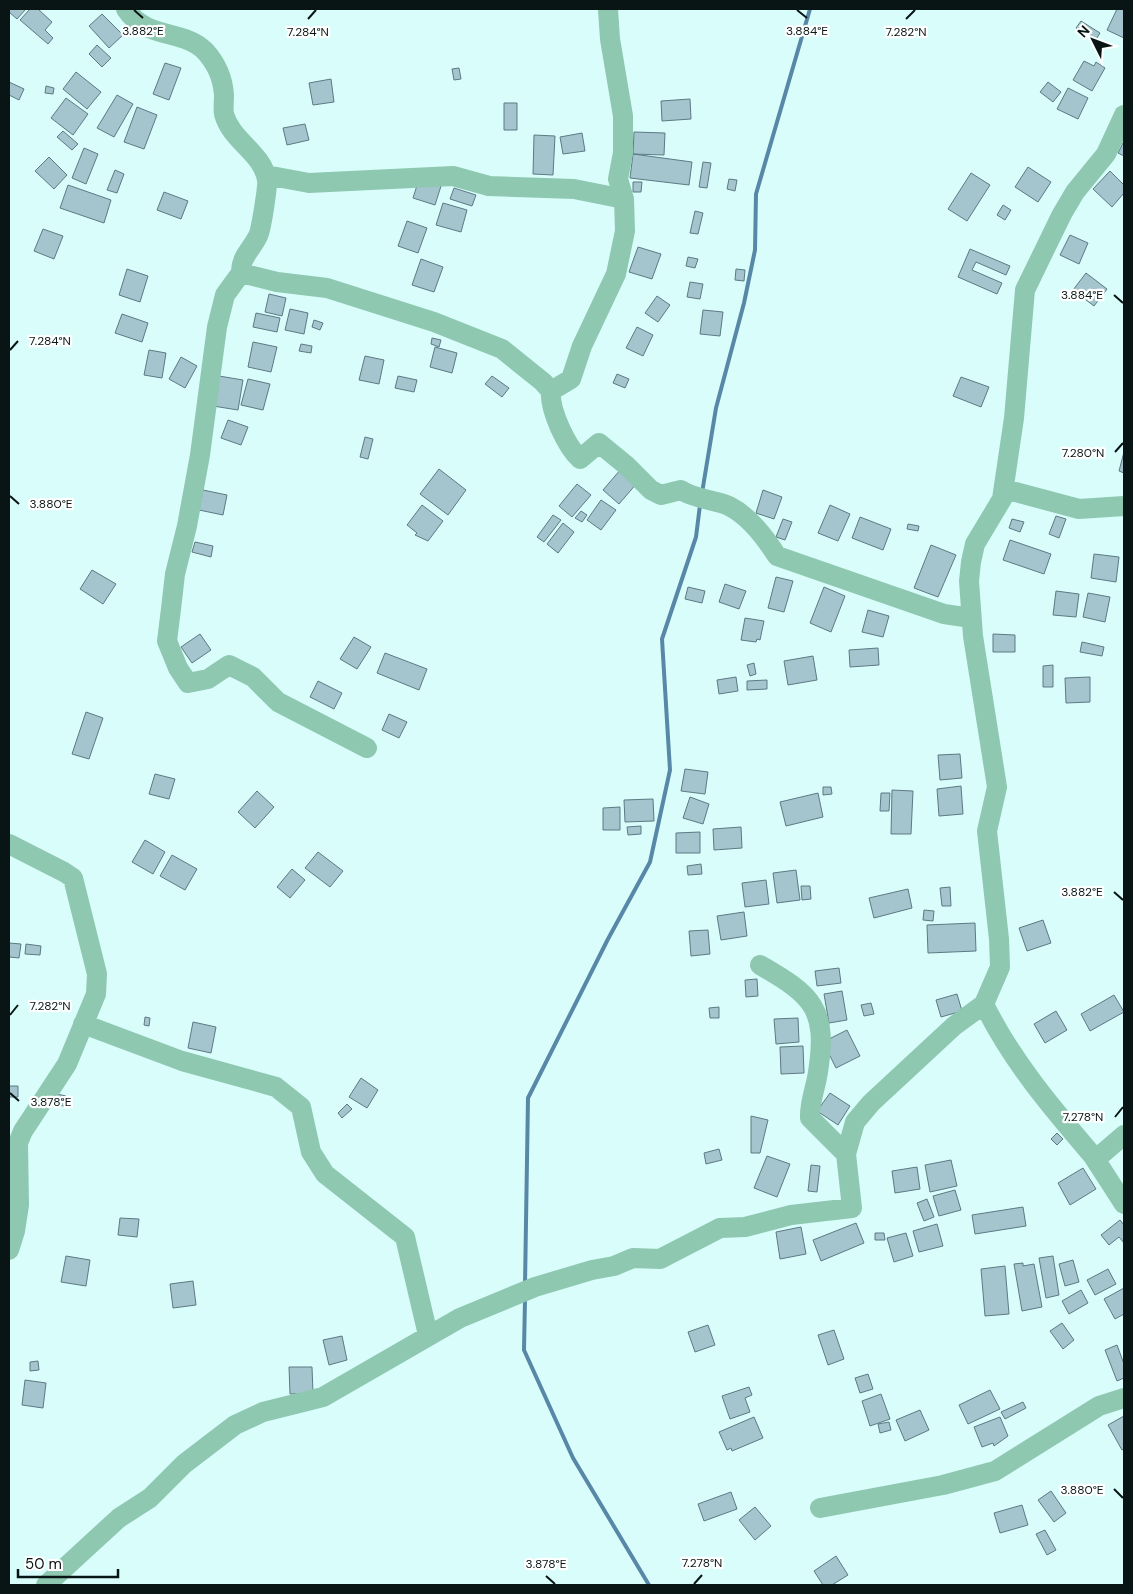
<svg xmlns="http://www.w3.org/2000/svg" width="1133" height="1594" viewBox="0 0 1133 1594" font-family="'DM Sans',sans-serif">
<rect width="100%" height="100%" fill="#d9fdfb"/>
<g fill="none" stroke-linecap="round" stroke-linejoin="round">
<path stroke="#5888a8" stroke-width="4" d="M702,493l14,-85 28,-105 11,-53 1,-56 54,-185
M525,1285l3,-187 80,-159 42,-77 20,-92 -8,-131 34,-102 4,-32
M525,1299l-1,51 49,108 76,127"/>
</g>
<path fill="#a4c5ce" stroke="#5c7a83" d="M9,9h17l-9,10 -8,-7z
M30,9h8l14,13 -7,8 8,8 -5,6 -28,-24z
M1117,9h7v29l-17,-8z
M102,14l21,21 -14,13 -20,-22z
M1081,21l19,12 -5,8 -19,-13z
M97,45l14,13 -9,9 -13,-13z
M1084,61l10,5 2,-4 9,6 -13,23 -19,-11z
M165,63l16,5 -12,32 -16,-6z
M459,68l2,11 -7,1 -2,-11z
M76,72l25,20 -14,17 -24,-20z
M331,79l3,23 -21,3 -4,-22z
M9,82l15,7 -5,11 -10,-5z
M1048,82l13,10 -8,10 -13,-10z
M46,86l8,2 -1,6 -8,-1z
M1068,88l20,10 -10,21 -21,-10z
M117,95l16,9 -19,33 -17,-9z
M66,98l22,16 -15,21 -22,-17z
M690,99l1,20 -29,2 -1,-20z
M504,103h13v27h-13z
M137,107l20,8 -13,34 -20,-7z
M305,124l4,16 -22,5 -4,-17z
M63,131l15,13 -6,6 -15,-13z
M634,132l31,1 -1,22 -31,-1z
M582,133l3,18 -22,3 -3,-17z
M534,135l21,1 -2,39 -20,-1z
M1124,141v15l-6,-3z
M84,148l14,6 -12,30 -14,-6z
M633,154l59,8 -3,23 -59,-7z
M49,157l18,18 -13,14 -19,-18z
M703,162l8,1 -4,25 -8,-1z
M1028,167l23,15 -13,20 -23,-15z
M115,170l9,4 -7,19 -10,-3z
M1110,171l14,14v8l-12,14 -19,-18z
M971,173l19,12 -23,36 -19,-12z
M419,179l22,7 -6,19 -22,-7z
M729,179l8,1 -2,11 -8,-2z
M633,182h9l-1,10h-8z
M68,185l43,15 -7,23 -44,-15z
M454,188l22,7 -4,11 -22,-7z
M164,192l24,9 -7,18 -24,-9z
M443,203l24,7 -6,22 -25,-7z
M1003,205l8,5 -6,10 -8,-5z
M695,211l8,2 -5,21 -8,-1z
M407,221l20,7 -9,25 -20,-7z
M43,229l20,7 -9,23 -20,-8z
M1070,235l18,8 -9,21 -19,-9z
M638,247l23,7 -9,25 -23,-7z
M970,249l40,17 -4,9 -30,-13 -4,8 30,13 -5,11 -39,-17z
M688,257l10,2 -3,9 -9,-2z
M421,259l22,8 -9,25 -22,-7z
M127,269l21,7 -8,26 -21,-7z
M736,269l9,1 -1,11 -9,-1z
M1086,273l21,16 -13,17 -21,-16z
M690,282l13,2 -3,15 -13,-2z
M269,294l17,4 -4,18 -17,-4z
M657,296l13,9 -12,17 -13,-9z
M290,309l18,4 -4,21 -19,-4z
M703,310l20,2 -3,24 -20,-2z
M256,313l24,5 -3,14 -24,-5z
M122,314l26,9 -6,19 -27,-9z
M314,320l9,3 -3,7 -8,-3z
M637,327l16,8 -10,21 -17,-8z
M432,338l9,2 -2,7 -8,-3z
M253,342l24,5 -6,25 -23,-5z
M301,344l11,2 -1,7 -12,-2z
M435,347l22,6 -5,20 -22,-6z
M149,350l17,3 -4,25 -18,-3z
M365,356l19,4 -5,24 -20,-4z
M181,357l16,9 -12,22 -16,-9z
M617,374l12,5 -4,9 -12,-5z
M219,376l24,4 -5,30 -25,-4z
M398,376l19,4 -3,12 -19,-4z
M492,376l17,12 -7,9 -17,-13z
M961,377l28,10 -8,20 -28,-11z
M248,379l22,5 -7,26 -22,-5z
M228,420l20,7 -7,18 -20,-7z
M365,437l8,2 -5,20 -8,-2z
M1124,452v21l-5,-2z
M439,469l27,21 -18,25 -28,-21z
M621,469l16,14 -18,21 -16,-14z
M577,484l14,11 -19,22 -13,-11z
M203,490l24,5 -4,20 -24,-5z
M763,490l19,7 -8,22 -18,-6z
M601,500l15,10 -15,20 -14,-10z
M422,505l21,16 -15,20 -13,-6 2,-2 -10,-8z
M830,505l20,9 -12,27 -20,-8z
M581,511l6,4 -5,7 -7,-4z
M553,515l8,5 -17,22 -7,-5z
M1056,516l10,3 -7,19 -10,-4z
M860,517l31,12 -8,21 -31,-12z
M783,519l9,3 -7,18 -9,-3z
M1012,519l12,3 -4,10 -11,-4z
M563,523l11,9 -16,21 -11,-9z
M908,524l11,2 -1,5 -11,-2z
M1010,540l41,14 -7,20 -41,-14z
M195,542l18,4 -2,11 -19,-5z
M931,545l25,10 -18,42 -24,-9z
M1094,554l25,3 -3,25 -25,-4z
M92,570l24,14 -13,20 -23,-15z
M776,577l17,4 -9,31 -16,-4z
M725,584l21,7 -7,18 -20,-7z
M688,587l17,4 -3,12 -17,-4z
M824,587l21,9 -14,36 -21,-9z
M1056,591l23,3 -3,23 -23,-2z
M1088,593l22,4 -5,25 -22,-5z
M868,610l21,6 -6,21 -21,-5z
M745,618l19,3 -4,19 -3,-1 -1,3 -15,-2z
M200,634l11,16 -19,13 -11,-16z
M993,634l22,1v17h-22z
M354,637l17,10 -14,22 -17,-10z
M1082,642l22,5 -2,9 -22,-4z
M878,648l1,17 -29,2 -1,-17z
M385,653l42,16 -8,21 -42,-17z
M813,656l4,24 -29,5 -4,-24z
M754,663l2,11 -6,2 -3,-11z
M1053,665v22h-10v-21z
M736,677l2,14 -19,3 -2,-14z
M1090,677v25l-24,1 -1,-25z
M767,680v9l-20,1v-9z
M318,681l24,12 -8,16 -24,-12z
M86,712l17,6 -14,41 -17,-5z
M389,714l18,8 -8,16 -17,-8z
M960,754l2,24 -22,2 -2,-25z
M685,769l23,3 -3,22 -24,-3z
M155,774l20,5 -6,20 -20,-5z
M961,786l2,28 -24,2 -2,-27z
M823,787h8l1,7 -9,1z
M892,790l21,1 -2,43h-20z
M257,791l17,16 -19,21 -17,-16z
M818,793l5,24 -37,9 -6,-24z
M881,793h9l-1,18h-9z
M690,797l19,7 -6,20 -20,-6z
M653,799l1,22 -29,1 -1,-22z
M620,807v23h-17v-22z
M641,826v8l-13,1 -1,-8z
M741,827l1,21 -28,2 -1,-21z
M700,832v21h-24v-20z
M145,840l20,12 -12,22 -21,-12z
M318,852l25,19 -13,16 -25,-19z
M172,855l25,14 -12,21 -25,-14z
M701,864l1,10 -14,1 -1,-9z
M292,869l13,11 -15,18 -13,-11z
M796,870l4,30 -23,3 -4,-30z
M766,880l3,24 -24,3 -3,-24z
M801,886h9l1,13 -9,1z
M950,887l1,19h-9l-2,-18z
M908,889l4,19 -38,10 -5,-20z
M924,910l10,1 -1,10 -10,-1z
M744,912l3,24 -26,4 -4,-24z
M1043,920l8,23 -24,8 -8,-23z
M975,923l1,28 -48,2 -1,-28z
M708,930l2,24 -19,2 -2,-25z
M9,943l12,1 -2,14 -10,-1z
M26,944l15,2 -1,9 -15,-1z
M839,968l2,15 -24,3 -2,-15z
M757,979l1,17 -12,1 -1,-17z
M842,991l5,29 -18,3 -5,-29z
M957,994l5,17 -21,6 -5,-17z
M1114,995l10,17 -34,19 -9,-17z
M871,1003l3,11 -10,2 -3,-11z
M719,1007v11h-9l-1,-10z
M1056,1011l11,19 -22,13 -11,-19z
M145,1017l5,1 -1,8 -5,-1z
M798,1018l1,24 -23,2 -2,-25z
M193,1022l23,5 -5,26 -23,-5z
M847,1030l13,26 -24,12 -13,-26z
M803,1046l1,27 -23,1 -1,-27z
M361,1078l17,12 -11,18 -18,-11z
M9,1086h9v11h-9z
M830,1093l20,13 -12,19 -21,-14z
M57,1094l9,2 -2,10 -8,-1z
M347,1104l5,5 -10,9 -4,-5z
M751,1116l17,4 -8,33h-9z
M1057,1133l6,6 -6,6 -6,-6z
M719,1149l3,11 -16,4 -2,-11z
M767,1156l23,8 -13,33 -23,-9z
M951,1160l6,26 -27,6 -5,-27z
M811,1165l9,1 -3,26 -9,-1z
M917,1167l3,22 -25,4 -3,-22z
M1083,1168l13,21 -26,16 -12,-22z
M955,1190l6,20 -22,6 -6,-20z
M927,1199l7,18 -10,4 -7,-18z
M1023,1207l3,19 -51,8 -3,-19z
M120,1218l19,1 -2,18 -19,-2z
M1120,1220l4,5v18l-5,-6 -10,8 -8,-10z
M856,1223l8,20 -43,18 -8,-21z
M937,1224l6,22 -24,6 -6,-21z
M801,1227l5,27 -26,5 -4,-27z
M875,1233h9l1,7h-10z
M906,1233l7,23 -19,6 -7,-24z
M66,1256l24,4 -4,26 -25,-4z
M1053,1256l6,39 -13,3 -7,-40z
M1073,1260l6,22 -14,4 -6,-22z
M1023,1263v3l11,-2 8,43 -20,4 -8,-47z
M1005,1266l4,48 -24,2 -4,-47z
M1108,1269l8,15 -21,11 -8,-15z
M193,1281l3,24 -23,3 -3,-24z
M1124,1288v26l-9,5 -11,-20z
M1081,1290l7,13 -19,11 -7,-13z
M1062,1323l12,17 -11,9 -13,-18z
M708,1325l7,20 -20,7 -7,-20z
M834,1330l10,29 -16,6 -10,-30z
M342,1336l5,24 -18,5 -6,-25z
M1117,1345l7,19v14l-7,3 -12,-31z
M38,1361l1,9 -9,1v-9z
M289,1367h23l1,26 -23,1z
M868,1374l5,15 -13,4 -5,-15z
M25,1380l21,3 -3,25 -21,-3z
M749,1387l3,8 -7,3 5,14 -20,7 -8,-23z
M990,1390l10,19 -32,15 -9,-19z
M881,1394l9,25 -20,7 -8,-25z
M1023,1402l3,6 -21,11 -4,-7z
M920,1410l9,20 -24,11 -9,-21z
M1124,1416v33l-2,1 -14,-25z
M754,1417l9,21 -31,13 -1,-3 -4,2 -8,-18z
M1000,1417l8,19 -14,10 -1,-3 -11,4 -8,-20z
M889,1422l2,8 -11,3 -2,-9z
M1051,1491l15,22 -12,9 -16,-22z
M731,1492l6,17 -33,12 -6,-17z
M1022,1505l6,20 -28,8 -6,-20z
M755,1507l16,19 -16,14 -16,-20z
M1045,1530l11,20 -9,5 -11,-21z
M836,1556l12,19 -16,10h-9l-9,-14z"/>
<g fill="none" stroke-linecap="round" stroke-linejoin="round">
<path stroke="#8ec8b1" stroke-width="20" d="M126,9c20,31 58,20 79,42 11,12 18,28 19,44 0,6 -1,14 0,19 7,27 39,39 43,66 1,5 -6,52 -9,56 -7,14 -18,22 -17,37l36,9 50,6 107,34 68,27 41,33 8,9c-2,19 16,56 29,68l19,-16 28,23 24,24 10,5 20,-5c15,10 33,9 48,16 20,10 36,31 48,50l167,58 27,4
M266,175l43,8 144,-7 36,10 85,3 50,10
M241,273l-16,22 -8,32 -17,128 -13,71 -12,48 -4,35 -4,32 11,27 10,15 20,-4 21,-14 24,12 25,25 89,46
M551,391l20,-12 11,-33 34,-72 9,-43 -1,-32 -6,-20 5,-26v-37l-13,-77 -2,-30
M1004,489l75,20 45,-3
M9,844l55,28 9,6 24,96 -1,20 -29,70 -44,67 -5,12 1,62 -4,26 -6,19
M760,965c52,30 68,43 58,107 -2,15 -9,31 -8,46l36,36
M984,1004c27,56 68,104 109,152l10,-3 21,-18
M83,1024l99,37 94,26 25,20 10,45 14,22 80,63 23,98
M1093,1156l31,48
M820,1508l123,-23 52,-14 104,-65 25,-8
M46,1585l73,-67 31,-20 34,-34 51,-39 28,-13 60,-15 137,-79 75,-31 57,-17 22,-4 19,-8 27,1 60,-31 25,-1 46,-12 61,-7 -6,-54 9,-32 16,-19 83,-77 30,-22 16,-37 -1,-28 -12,-108 10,-44 -24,-151 -4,-55 2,-19 4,-18 27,-45 12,-81 11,-128 37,-76 13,-22 31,-38 18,-39"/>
</g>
<path fill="none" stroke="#081514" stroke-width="2" d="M134,10l9,8M797,10l10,8M308,19l8,-9M906,19l9,-9M1114,295l9,8M10,350l8,-9M1115,452l8,-9M10,496l9,8M1114,892l9,8M10,1015l8,-10M10,1093l9,8M1115,1117l8,-10M1114,1489l9,9M546,1576l9,8M694,1584l8,-9"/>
<g font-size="12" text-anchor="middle" fill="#081514" stroke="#fff" stroke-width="4.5" stroke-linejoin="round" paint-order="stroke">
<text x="143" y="35">3.882°E</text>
<text x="807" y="35">3.884°E</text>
<text x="308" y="36">7.284°N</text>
<text x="906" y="36">7.282°N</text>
<text x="1082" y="299">3.884°E</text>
<text x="50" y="345">7.284°N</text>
<text x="1083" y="457">7.280°N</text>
<text x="51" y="508">3.880°E</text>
<text x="1082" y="896">3.882°E</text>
<text x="50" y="1010">7.282°N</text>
<text x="51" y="1106">3.878°E</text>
<text x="1083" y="1121">7.278°N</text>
<text x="1082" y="1494">3.880°E</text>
<text x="702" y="1567">7.278°N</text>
<text x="546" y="1568">3.878°E</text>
</g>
<rect width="1133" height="1594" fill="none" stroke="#081514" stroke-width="20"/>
<g transform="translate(1093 40) rotate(312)" stroke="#ffffff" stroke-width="4" paint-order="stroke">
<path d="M0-4L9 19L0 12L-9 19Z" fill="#081514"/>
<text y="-8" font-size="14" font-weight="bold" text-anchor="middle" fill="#081514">N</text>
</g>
<path d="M18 1569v8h100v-8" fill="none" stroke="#081514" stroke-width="2.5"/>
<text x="25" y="1569" font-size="15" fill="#081514" stroke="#ffffff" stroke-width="4" paint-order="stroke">50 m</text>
</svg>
